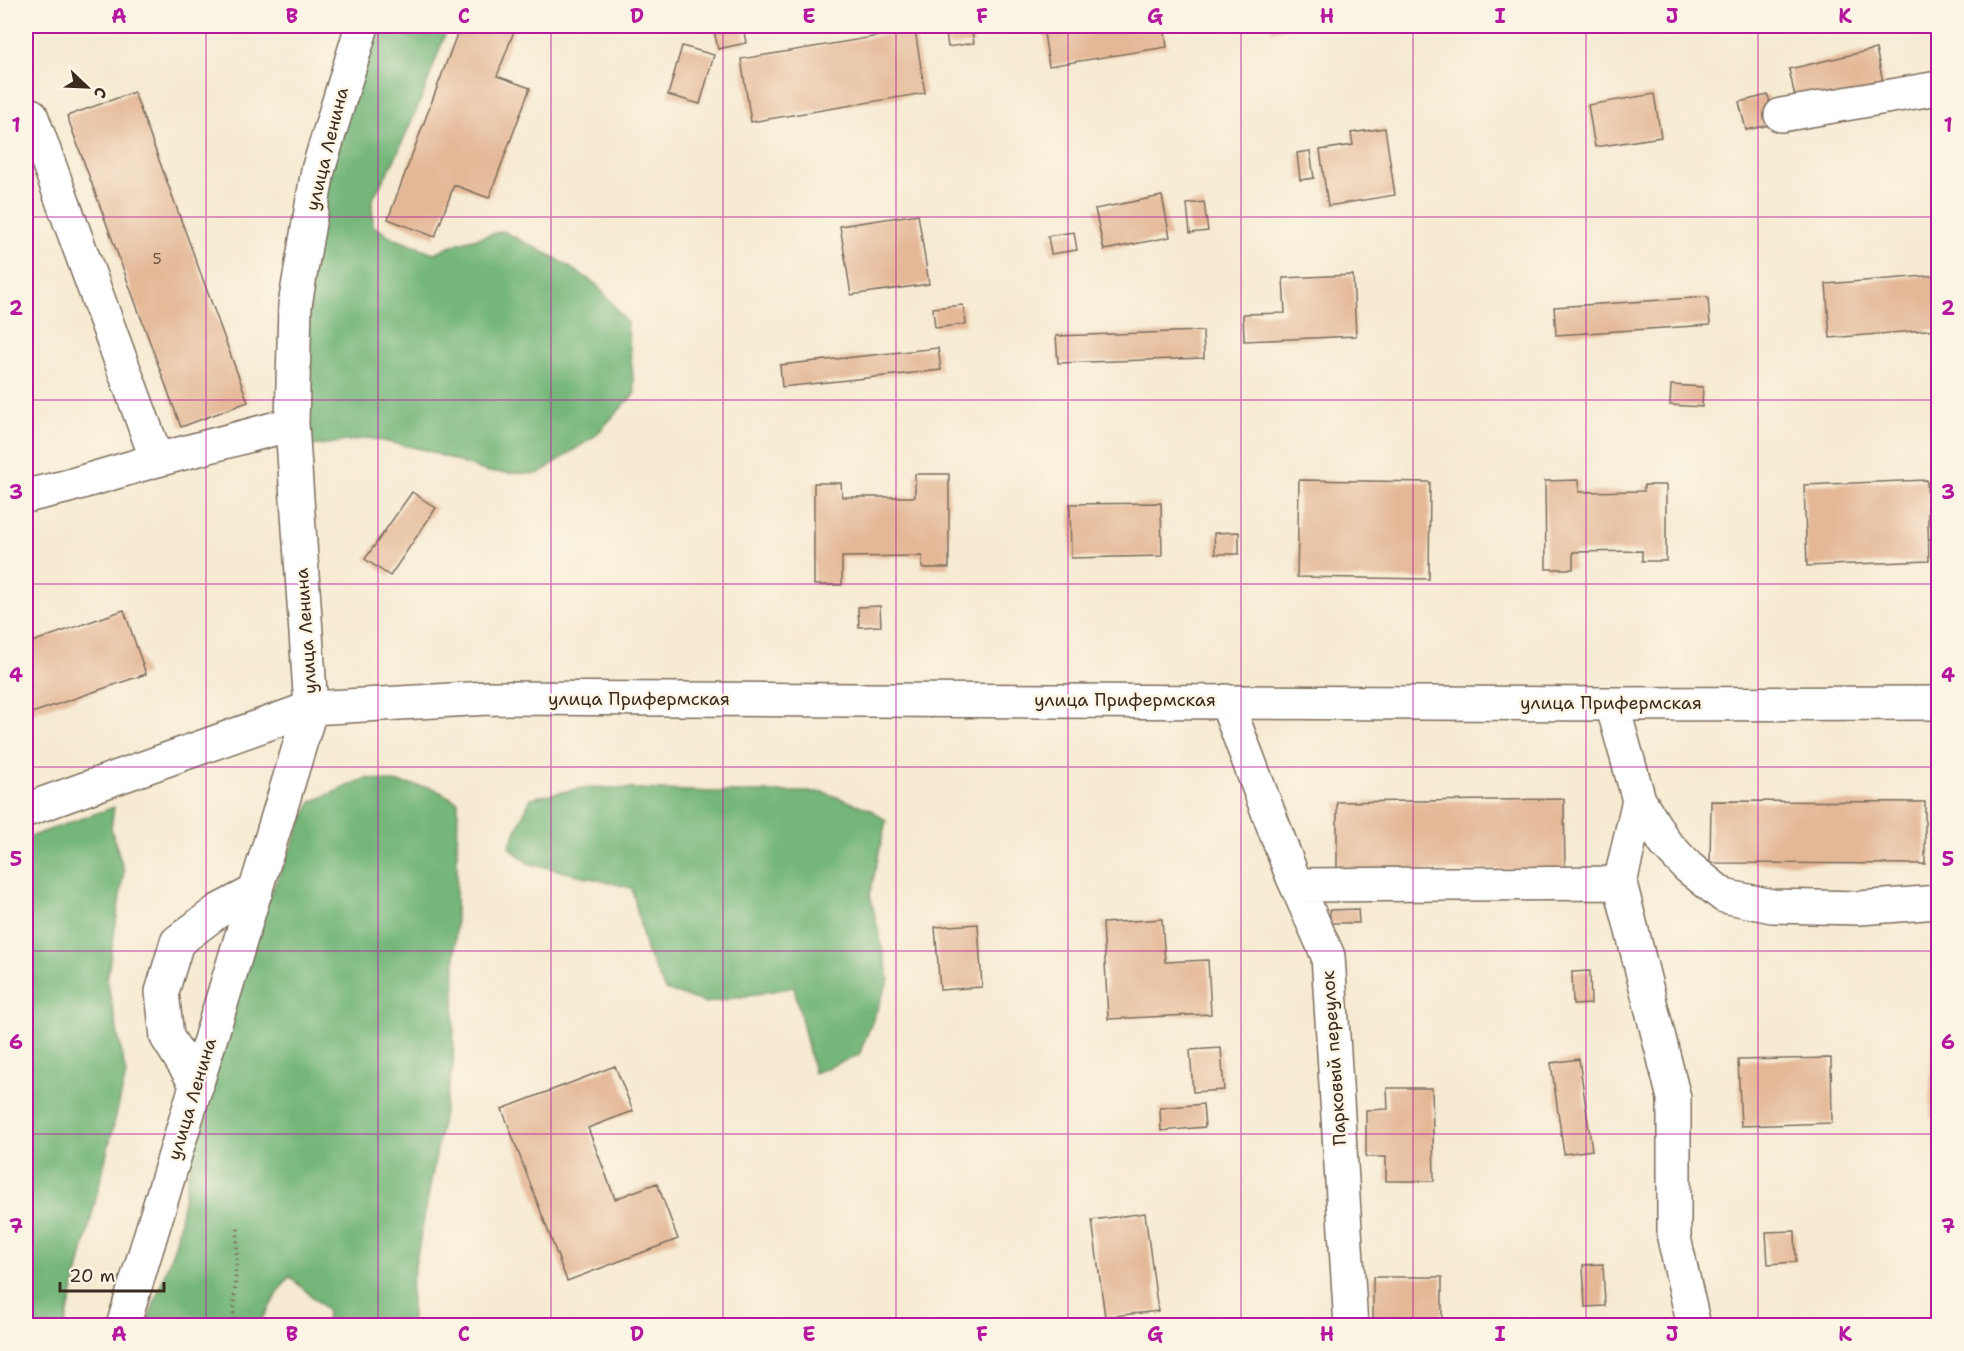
<svg xmlns="http://www.w3.org/2000/svg" width="1964" height="1351" viewBox="0 0 1964 1351" font-family="'Shantell Sans',sans-serif">
<rect width="100%" height="100%" fill="#fcf5e5"/>
<filter id="ink" filterUnits="userSpaceOnUse"><feTurbulence type="fractalNoise" baseFrequency=".0167" numOctaves="2"/><feDisplacementMap in="SourceGraphic" scale="12" xChannelSelector="R" yChannelSelector="G"/><feConvolveMatrix kernelMatrix="1 2 1 2 8 2 1 2 1" color-interpolation-filters="sRGB"/></filter>
<filter id="wash" filterUnits="userSpaceOnUse"><feTurbulence type="fractalNoise" baseFrequency=".008" numOctaves="4" result="noise"/><feDisplacementMap in="SourceGraphic" scale="24" xChannelSelector="R" yChannelSelector="G"/><feGaussianBlur stdDeviation="1.35" result="paint"/><feColorMatrix in="noise" values="0 0 0 0 0 0 0 0 0 0 0 0 0 0 0 0 0 1.4 0 .05"/><feComposite in="paint" operator="in"/></filter>
<g filter="url(#wash)">
<rect width="100%" height="100%" fill="#f6ead2"/>
<path fill="#74b67a" stroke="#58704c" stroke-width="1.5" d="M385,26h63l-26,71 -27,62 -23,41 1,26 22,13 39,14 25,-10 44,-12 52,27 41,26 31,38 8,71 -40,43 -57,38 -51,-2 -61,-22 -58,-12 -55,8 -11,-15 13,-210 39,-147z
M366,778l67,10 25,14 -5,263 -42,222 1,38h-86l1,-15 -38,-34 -31,49 -112,1 30,-84 17,-92 70,-239 48,-109z
M588,787l125,5h110l49,18 14,11 -16,73 19,85 -30,76 -45,18 -20,-86 -88,16 -41,-13 -19,-40 -14,-62 -104,-25 -19,-16 22,-49z
M114,807l-3,22 13,42 -17,109 19,95 -61,250h-39v-487z"/>
<g id="blocks">
<path fill="#e4b897" d="M460,26h56l-19,50 33,12 -41,110 -35,-13 -19,52 -47,-18z
M743,26l3,17 -28,6 -4,-19z
M945,26h26l3,17 -26,4z
M1043,26h121l3,21 -118,19z
M1270,26h25v1l-24,4z
M915,30l10,63 -174,29 -10,-63z
M682,46l32,9 -14,49 -32,-9z
M1876,49l11,51 -87,20 -11,-51z
M134,92l114,310 -67,25 -114,-311z
M1654,94l7,43 -66,10 -7,-42z
M1768,95l7,29 -29,6 -7,-28z
M1385,128l10,67 -67,11 -8,-56 33,-5 -2,-12z
M1310,151l4,27 -14,2 -3,-27z
M1162,196l8,41 -66,13 -9,-41z
M1204,202l4,29 -18,2 -3,-29z
M918,214l11,70 -78,11 -11,-69z
M1074,232l3,18 -26,4 -3,-18z
M1353,275l3,61 -112,5 -1,-27 42,-1 -2,-35z
M1938,275v54l-108,9 -4,-54z
M1708,297l2,28 -154,10 -2,-28z
M963,305l3,19 -31,4 -2,-20z
M1203,331l1,27 -146,5 -2,-27z
M938,348l3,22 -159,17 -2,-22z
M1671,385l32,2 -1,20 -32,-2z
M1935,425h3v55h-1z
M915,474h34v94h-27v-12l-80,1v28h-28v-102h27l1,14h73z
M1299,480l131,2 -1,97 -132,-2z
M1579,480v12l65,-1v-6h22v76h-24v-10l-69,1v17h-27l-1,-88z
M1927,480l2,81 -122,5 -3,-81z
M412,492l24,16 -46,68 -25,-17z
M1161,503l1,53 -91,2 -1,-54z
M1239,532v22h-24l-1,-21z
M880,606l1,20 -22,1 -1,-20z
M124,610l22,64 -120,41v-71z
M1564,799l1,70 -228,3v-70z
M1711,801l214,1v62l-215,-1z
M1358,909l1,14h-29v-13z
M1162,919l3,43 43,-2 3,54 -103,5 -5,-96z
M978,924l4,63 -42,3 -5,-63z
M1590,971l1,33 -18,1 -1,-33z
M1221,1048l3,42 -31,2 -3,-42z
M1931,1048h7v70h-8z
M1831,1058l1,65 -91,3 -3,-66z
M1579,1059l13,91 -28,4 -13,-91z
M615,1066l18,45 -45,17 27,71 42,-16 21,56 -111,42 -65,-172z
M1387,1088h45l2,93h-48v-24h-20v-47l22,-1z
M1203,1104l2,23 -44,4 -1,-23z
M1145,1213l13,98 -53,6 -13,-97z
M1795,1231l1,31 -28,2 -2,-32z
M1603,1264l2,42 -20,1 -2,-42z
M1373,1277h69v49h-69z"/>
</g>
</g>
<g filter="url(#ink)">
<use href="#blocks" fill-opacity="0" stroke="#7c6d5d" stroke-width="1.5"/>
<g fill="none" stroke-linecap="round" stroke-linejoin="round">
<defs>
<path id="minor" d="M31,115l126,345 135,-36
M1781,115l157,-27
M26,496l39,-9 92,-27
M1226,701l66,174 36,81 23,370
M1612,704l27,96 26,43 23,24 36,29 48,10 88,2 78,-6
M1639,800l-19,83 54,215v140l20,88
M26,810l285,-102 177,-10 1124,6 326,-1
M1297,885l323,-2
M197,1085l-30,-48 -5,-45 15,-50 41,-31 38,-20
M123,1326l188,-618 -19,-284 3,-119 23,-135 44,-144"/>
</defs>
<use href="#minor" stroke="#7c6d5d" stroke-width="36"/>
<path stroke="#7c6d5d" stroke-width="4" stroke-dasharray="1.5 4.5" stroke-linecap="butt" d="M233,1326l5,-98"/>
<use href="#minor" stroke="#fff" stroke-width="33"/>
</g>
</g>
<path fill="none" stroke="#b5179e" stroke-width="1.5" stroke-opacity="0.55" d="M206,26v1300M378,26v1300M551,26v1300M723,26v1300M896,26v1300M1068,26v1300M1241,26v1300M1413,26v1300M1586,26v1300M1758,26v1300M26,217h1912M26,400h1912M26,584h1912M26,767h1912M26,951h1912M26,1134h1912"/>
<g text-anchor="middle" stroke-width="5" stroke-linejoin="round" paint-order="stroke">
<g font-size="15" fill="#654e3c">
<text x="157" y="264">5</text>
</g>
<g font-size="18" fill="#3b2a1e" stroke="#fcf5e5">
<text transform="translate(327 149) rotate(-76)" y="6">улица Ленина</text>
<text transform="translate(306 631) rotate(-94)" y="6">улица Ленина</text>
<text x="639" y="705">улица Прифермская</text>
<text x="1125" y="706">улица Прифермская</text>
<text x="1611" y="709">улица Прифермская</text>
<text transform="translate(1334 1058) rotate(-94)" y="6">Парковый переулок</text>
<text transform="translate(192 1099) rotate(-73)" y="6">улица Ленина</text>
</g>
</g>
<rect width="1964" height="1351" fill="none" stroke="#fcf5e5" stroke-width="66"/>
<g transform="translate(87 87) rotate(113)" stroke="#fcf5e5" stroke-width="4.5" paint-order="stroke">
<path d="M0-4.5L10 22L0 15L-10 22Z" fill="#3b2a1e"/>
<text y="-9" font-size="16" font-weight="bold" text-anchor="middle" fill="#3b2a1e">С</text>
</g>
<path d="M60 1282v9h104v-9" fill="none" stroke="#3b2a1e" stroke-width="3"/>
<text x="69" y="1282" font-size="18" fill="#3b2a1e" stroke="#fcf5e5" stroke-width="4.5" paint-order="stroke">20 m</text>
<rect x="33" y="33" width="1898" height="1285" fill="none" stroke="#b5179e" stroke-width="2"/>
<g font-size="20" text-anchor="middle" font-weight="bold" fill="#b5179e">
<text x="119" y="23">A</text>
<text x="292" y="23">B</text>
<text x="464" y="23">C</text>
<text x="637" y="23">D</text>
<text x="809" y="23">E</text>
<text x="982" y="23">F</text>
<text x="1155" y="23">G</text>
<text x="1327" y="23">H</text>
<text x="1500" y="23">I</text>
<text x="1672" y="23">J</text>
<text x="1845" y="23">K</text>
<text x="16" y="132">1</text>
<text x="1948" y="132">1</text>
<text x="16" y="315">2</text>
<text x="1948" y="315">2</text>
<text x="16" y="499">3</text>
<text x="1948" y="499">3</text>
<text x="16" y="682">4</text>
<text x="1948" y="682">4</text>
<text x="16" y="866">5</text>
<text x="1948" y="866">5</text>
<text x="16" y="1049">6</text>
<text x="1948" y="1049">6</text>
<text x="16" y="1233">7</text>
<text x="1948" y="1233">7</text>
<text x="119" y="1341">A</text>
<text x="292" y="1341">B</text>
<text x="464" y="1341">C</text>
<text x="637" y="1341">D</text>
<text x="809" y="1341">E</text>
<text x="982" y="1341">F</text>
<text x="1155" y="1341">G</text>
<text x="1327" y="1341">H</text>
<text x="1500" y="1341">I</text>
<text x="1672" y="1341">J</text>
<text x="1845" y="1341">K</text>
</g>
</svg>
